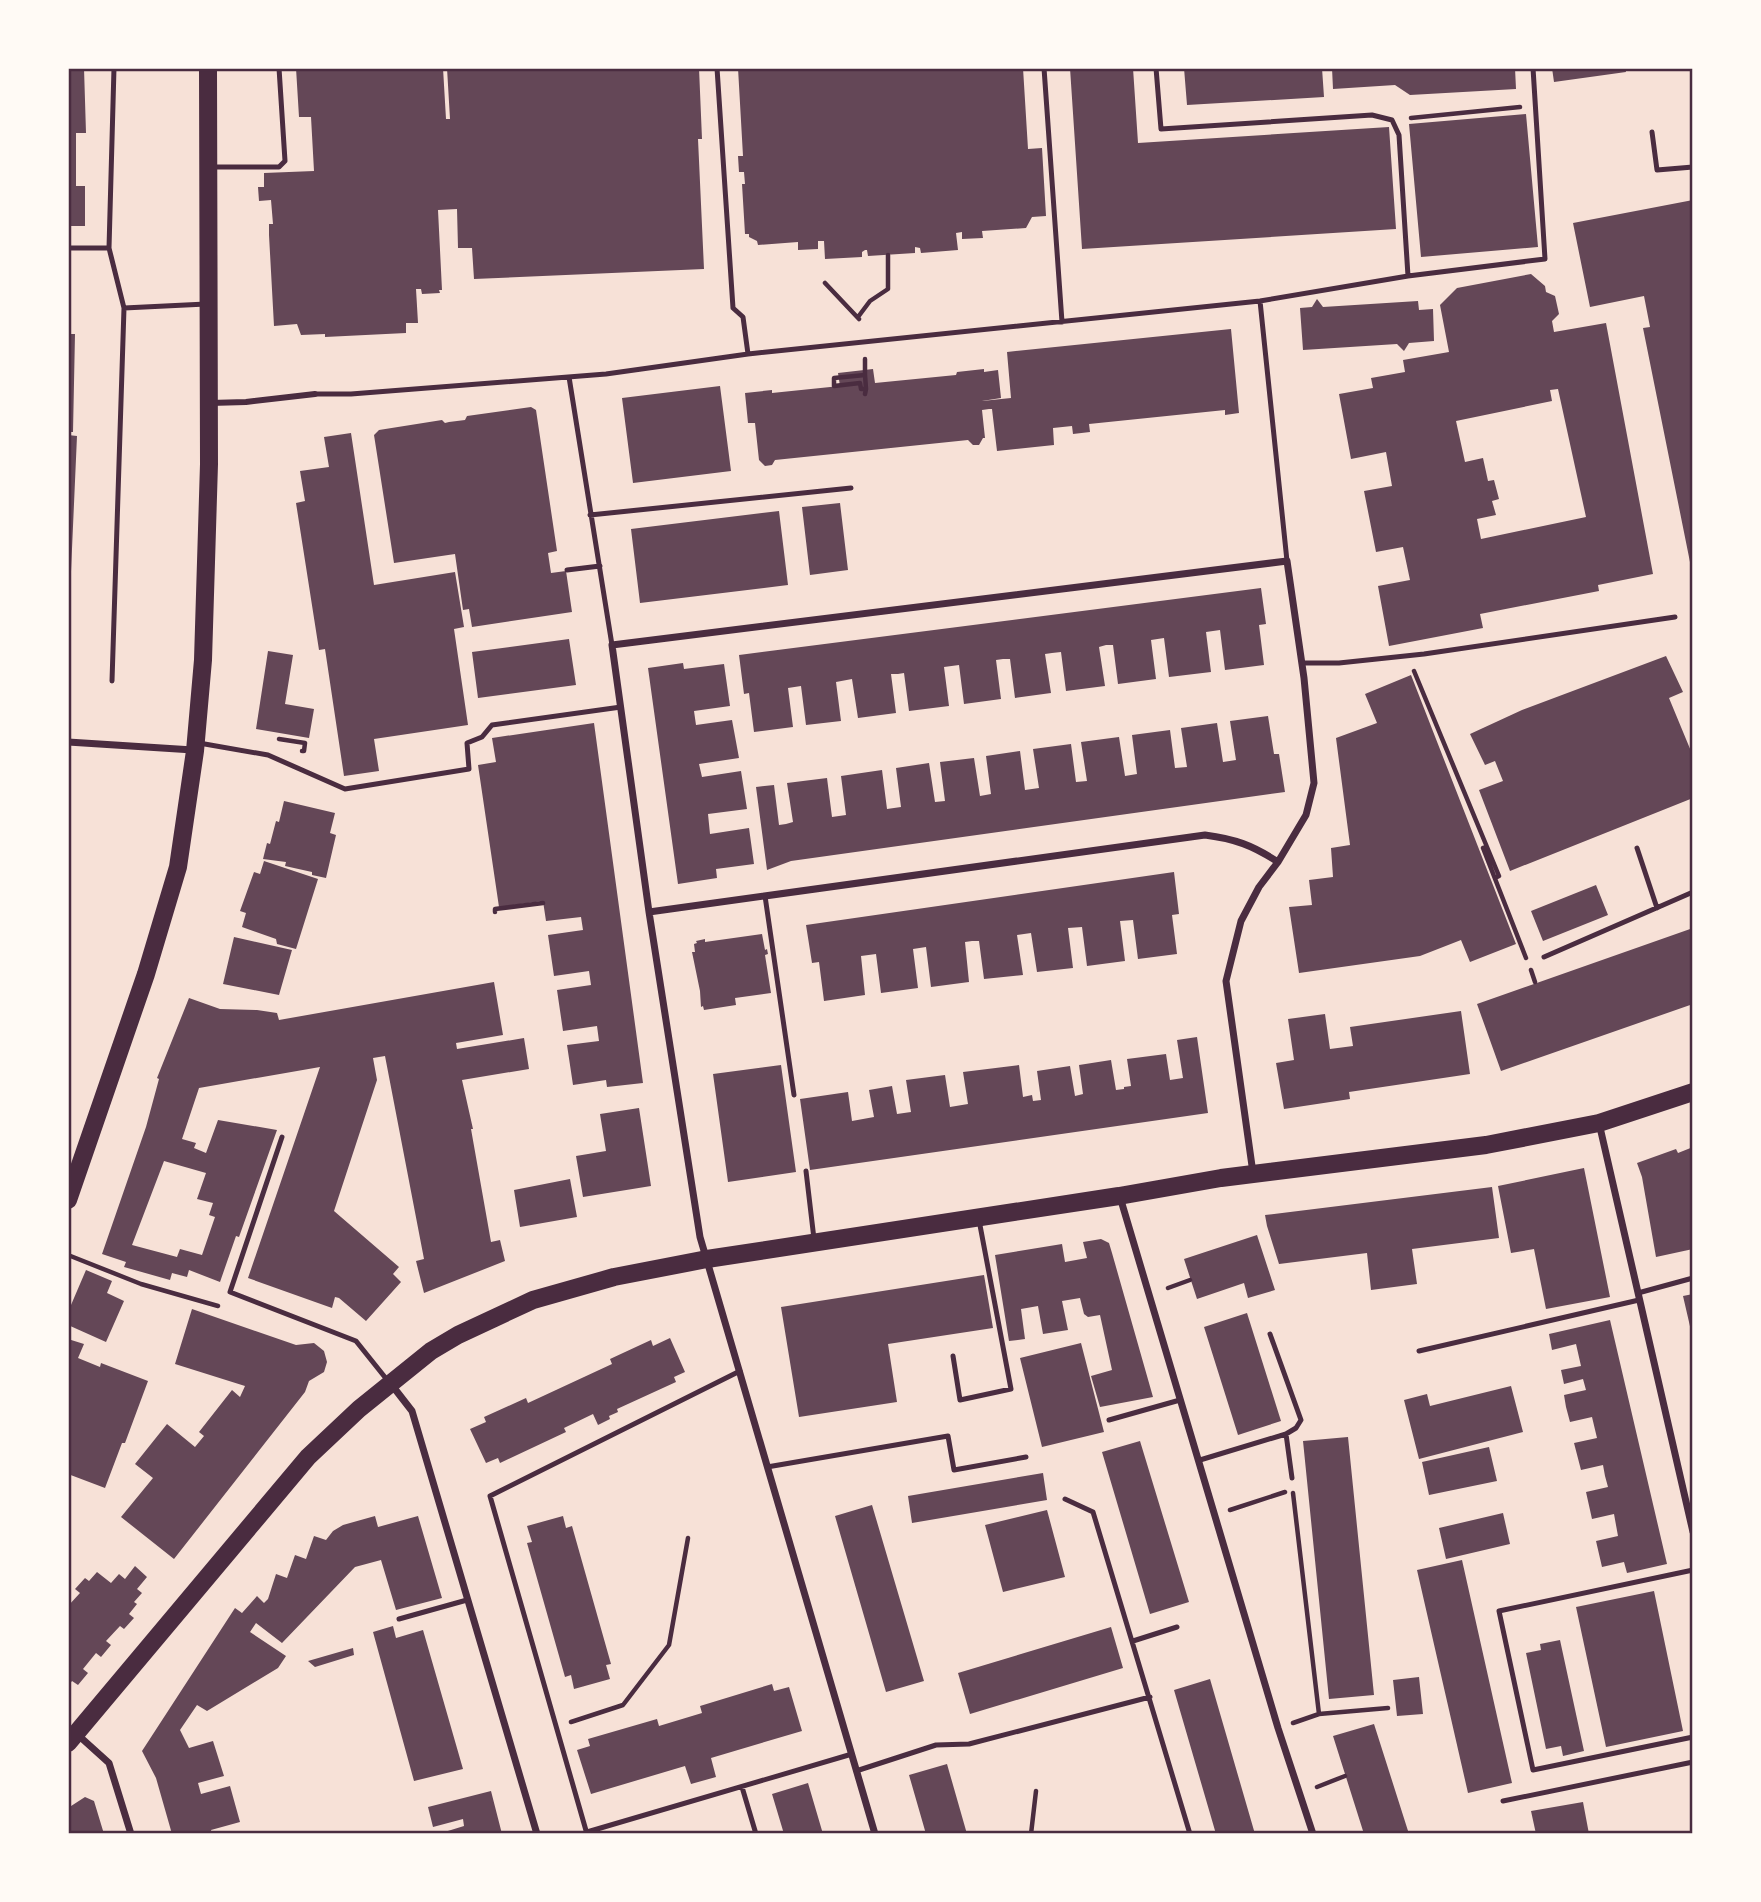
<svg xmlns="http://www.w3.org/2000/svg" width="1761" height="1902" viewBox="0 0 1761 1902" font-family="'DM Sans',sans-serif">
<rect width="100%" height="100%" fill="#f7e1d7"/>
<path fill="#644757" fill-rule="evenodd" d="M68,68h16l2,65h-10v53h9v40h-17z
M296,68h147l3,51h4l-3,-51h252l3,71h-4l6,130 -230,10 -2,-31h-14l-1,-39 -19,1 4,80h-3l1,3 -18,1 -1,-5h-5l2,34h-12v10l-81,4v-3l-24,1 -4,-11 -23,2 -5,-91v-11h4l-2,-24 -12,1 -1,-14h6v-14l50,-2 -3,-54h-12z
M738,68h285l5,81 14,-1 4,68 -14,1 -6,11 -44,3 1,7 -21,1v-7l-6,1 2,17 -37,3 -1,-5 -5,-1v6l-47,3 -1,-6h-2l-3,2v5l-37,2 -1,-18h-6v8l-20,1v-8l-40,3 -1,-4 -8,-4v-3h-4l-3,-50h3l-1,-12h-5l-1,-16h5z
M1070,68h63l5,75 251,-16 7,102 -314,20z
M1184,68h138l2,29 -137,8z
M1332,68h183l1,21 -106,6 -15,-10 -62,4z
M1552,68h73l1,4 -72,10z
M1526,114l12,133 -117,10 -12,-133z
M1693,200v372h-1l-49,-244 7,-1 -6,-31 -54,11 -17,-84z
M1531,274l14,12 1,6 9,4 4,18 -7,7 2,11 52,-9 47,251 -55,11 1,6 -119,23 3,14 -94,18 -11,-60 32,-6 -7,-33 -27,5 -12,-61 28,-5 -6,-34 -35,7 -12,-65 34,-6 -2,-10 34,-6 -2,-12 46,-8 -9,-47 17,-17zM1558,389l28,128 -105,22 -4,-20 19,-4 -4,-14 7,-2 -5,-19 -6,1 -5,-23 -18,4 -9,-41 96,-20 -2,-11z
M1317,299l6,8 95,-6 1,9 14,-1 1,32 -25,2 -5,8 -7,-7 -94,6 -3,-42 12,-1z
M1231,329l8,84 -14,2v-5l-136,14 1,8 -17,2 -1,-8 -19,2 1,17 -57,6 -5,-42h-3l-7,1 3,28h-2l-4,7h-6l-5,-5 -193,20 -3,5 -7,1 -6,-6 -4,-37h-7l-3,-30 27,-3v3l68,-7 -2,-13 35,-4 2,14 81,-8 1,-3 27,-3v3l14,-2 3,28 -19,3 29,-3 -4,-46z
M68,334h7l-2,98h-5z
M720,386l11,85 -98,12 -11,-85z
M531,407l5,3 21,141 -9,2 3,20 15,-2 6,41 -100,15 -3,-18 -6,1 -8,-56 -61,9 -20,-128 5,-5 63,-10 3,3 4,-1 16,-2 2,-4z
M351,433l23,152 81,-13 9,55 -10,2 14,96 -94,14 5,32 -35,5 -19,-127 -6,1 -23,-147 9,-2 -5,-30 29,-4 -5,-30z
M68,435l9,1 -7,158h-2z
M840,503l8,67 -38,5 -8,-68z
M779,511l9,74 -148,18 -9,-74z
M1261,588l5,36 -7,1 5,40 -39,5 -5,-40 -14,2 5,40 -42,5 -5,-39 -13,2 5,39 -38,5 -5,-39h-7l-7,2 6,39 -39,5 -5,-39 -9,1 -7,1 6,39 -36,5 -5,-39h-7l-7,1 5,39 -37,5 -5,-39 -15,2 5,39 -40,5 -5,-38 -6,1h-7l5,39 -38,5 -6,-39 -16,3 5,39 -35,4 -5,-39 -13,2 5,39 -39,5 -5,-39 -5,1 -5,-39z
M569,639l7,46 -98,13 -6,-46z
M268,651l25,4 -8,49 29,5 -5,29 -53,-9z
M1666,656l17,36 -14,6 24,58v42l-183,73 -31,-81 24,-9 -8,-20 -10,4 -15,-31 52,-24z
M683,663l1,6 40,-5 6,42 -36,5 2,14 36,-5 7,38 -40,6 3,13 39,-6 6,38 -39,5 2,20 39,-6 5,36 -38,5 1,9 -39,6 -30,-216z
M1411,675l105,269 -46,18 -9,-22 -41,16 -121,17 -10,-66 23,-2 -3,-25 24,-3 -2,-29 19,-3 -14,-107 41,-15 -12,-29z
M1268,716l6,38h5l6,38 -494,69 -24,9 -11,-83 18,-2 5,40 7,-1 7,-2 -6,-39 40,-5 5,39 14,-2 -5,-39 41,-6 5,39 14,-2 -5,-39 33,-5 6,39 10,-1 -5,-39 34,-4 6,38 11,-2 -5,-38 34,-5 5,39 14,-2 -6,-39 38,-5 5,38 11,-1 -6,-39 38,-5 6,39 12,-2 -5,-39 38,-5 5,38 12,-1 -6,-39 36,-5 6,39 13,-2 -6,-39z
M594,723l49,360 -36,4 -1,-7 -33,5 -6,-40 32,-4 -2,-15 -34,5 -6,-41 34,-5 -2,-14 -35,5 -6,-41 35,-5 -2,-13 -35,4 -3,-20 -44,6 -21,-142 18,-3 -4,-24z
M284,801l51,12 -5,20 6,2 -10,43 -14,-3v-3l-27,-6 1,-4 -23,-3 4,-16 3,1 6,-23 3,1z
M264,861l54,18 -22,70 -19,-5 -1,-5 -34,-12 4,-14 -6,-2 14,-39 6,2z
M1174,872l5,42 -7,1 5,39 -39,5 -5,-39 -13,1 5,40 -38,5 -5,-39 -14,1 5,40 -36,4 -6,-39 -14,2 6,40 -39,4 -5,-38h-7l-7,1 4,40 -38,5 -5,-40 -13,2 5,39 -37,5 -5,-39 -15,2 4,39 -41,6 -5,-39 -7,1 -6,-38z
M1596,885l12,30 -65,26 -12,-30z
M1693,928v76l-192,67 -24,-67z
M762,934l3,16 2,-1 1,5 -3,1 6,38 -36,5 1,7 -32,5 -1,-4 -2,1 -1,-16 -8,-39h3l-1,-8 3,-1 -1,-2 9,-2v3z
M234,937l58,13 -13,45 -56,-11z
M494,982l9,53 -47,8 1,6 67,-11 5,31 -67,11 11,49h-2l20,113 9,-2 5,21 -81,32 -8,-32 8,-2 -39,-203 -12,2 4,22 -43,131 65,56 -6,7 8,8 -35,39 -27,-23 -4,-1 -3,11 -84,-30 72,-211 -121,21 -17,51 14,4 -2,5 12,5 12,-33 59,10 -38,107 -3,-1 -16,46 -31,-12 -2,7 -15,-4 -2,7 -46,-13 2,-5 -24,-8 44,-127 13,-48 -2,-1 32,-80 31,11 37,1 20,3 2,7zM164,1161l42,12 -9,26 16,4 -4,12 6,2 -13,38 -22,-6 -3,8 -45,-12z
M1461,1011l9,63 -121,18 1,7 -66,10 -8,-46 18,-3 -6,-41 37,-5 5,35 23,-3 -3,-19z
M1197,1037l11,76 -398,57 -10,-71 48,-7 4,29 22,-4 -5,-27 23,-4 5,28 14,-2 -5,-32 39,-5 5,32 18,-3 -5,-32 56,-7 4,32 9,-2 1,6 8,-1 -4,-29 33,-5 5,30 8,-2 -4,-29 32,-5 5,30 8,-1v-2l7,-1 -4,-27 39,-5 4,26 13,-2 -6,-38z
M781,1065l15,107 -68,10 -15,-108z
M639,1108l12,78 -68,11 -7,-41 30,-5 -6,-37z
M1693,1147v102l-37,8 -14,-80 -5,-14 39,-14 2,4z
M1584,1168l26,129 -64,12 -12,-60 -23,4 -13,-67z
M570,1179l7,38 -57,10 -6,-37z
M1492,1187l7,51 -87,11 5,35 -46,6 -4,-37 -88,11 -12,-38 -2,-11z
M1257,1235l18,55 -27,8 -4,-15 -47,16 -13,-40z
M1101,1239l8,4 3,10 41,144 -53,10 -9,-31 21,-6 -12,-55 -12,2 -4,-3 -4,-16 -18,3 6,29 -25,4 -5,-28 -17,3 4,30 -16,2 -14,-86 67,-11 3,18 22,-4 -4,-16z
M86,1270l26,11 -5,12 17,8 -18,41 -38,-17v-13z
M984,1275l9,53 -105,16 9,58 -98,15 -18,-110z
M1693,1294v41h-1l-9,-39z
M192,1309l104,36 18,-2 10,8 3,11 -3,10 -15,9 -4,11 -131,167 -53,-42 32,-39 -18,-14 32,-40 28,23 9,-11 -5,-4 33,-42 8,7 5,-11 -70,-22z
M1247,1313l34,108 -43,14 -34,-108z
M1610,1320l57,244 -40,9 -3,-11 -22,5 -6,-26 22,-5 -4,-22 -22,5 -6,-27 22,-5 -3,-11 -2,-11 -22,5 -7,-27 23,-5 -5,-21 -22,5 -4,-15 -2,-12 22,-5 -3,-11 -19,5 -3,-14 20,-4 -5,-22 -24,6 -3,-16z
M670,1338l15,34 -11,5 2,5 -59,27 1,3 -9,4 1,3 -12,6 -5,-11 -29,14 2,4 -66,31 -2,-5 -12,5 -16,-34 16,-7 -2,-5 42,-19 2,5 84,-39 -2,-5 41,-19 2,6z
M68,1339l16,5 -6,14 22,9 1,-4 47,18 -23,62h-3l-17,45 -37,-14z
M1081,1343l23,89 -62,15 -22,-89z
M1511,1386l12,46 -104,27 -15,-59 23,-6 3,12z
M1348,1437l26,258 -45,4 -26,-258z
M1140,1441l49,161 -39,12 -48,-162z
M1489,1447l8,34 -68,14 -7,-33z
M1043,1473l4,27 -135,23 -4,-27z
M872,1505l52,176 -38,11 -51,-176z
M1047,1510l18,67 -62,15 -18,-67z
M1503,1513l7,31 -64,15 -7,-31z
M375,1516l3,11 40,-11 24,82 -46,12 -15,-50 -26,7 -73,76 -26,-20 -6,9 36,24 -8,12 -71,43 -10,-6 -17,25 9,18 24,-7 11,35 -26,7 3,11 29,-8 10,36 -29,8 1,4h-40l-16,-56 -14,-27 93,-143 7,5 15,-17 7,7 4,-4 8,-25 11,4 8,-23 11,4 8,-23 12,4 7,-9 10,-6z
M563,1516l3,12 6,-2 39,138 -5,1 4,14 -36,10 -3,-14 -6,2 -38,-134 5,-1 -5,-16z
M1462,1560l50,223 -44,10 -51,-223z
M135,1566l12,11 -10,12 5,4 -8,9 3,2 -8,10 5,4 -10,11 -4,-3 -14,15 5,4 -10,12 -5,-4 -13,16 5,4 -10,12 -6,-4 -4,5v-80l12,-13 -5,-4 10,-11 4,3 8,-9 14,11 8,-9 6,5z
M1654,1591l29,140 -77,16 -30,-140z
M393,1626l3,12 27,-8 40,139 -49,12 -41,-149z
M1111,1627l12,41 -153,46 -12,-41z
M1560,1640l24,111 -21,5 -2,-10 -15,3 -20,-96 15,-3 -1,-6z
M353,1648l1,7 -39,12 -7,-6z
M1419,1677l4,37 -26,2 -4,-36z
M1210,1679l45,155h-39l-42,-144z
M772,1684l2,7 15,-4 13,44 -91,27 5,19 -25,7 -6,-18 -94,28 -14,-44 13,-4 -2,-7 69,-20 2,7 43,-13 -2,-7z
M1374,1724l35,110h-45l-31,-98z
M947,1764l20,70h-41l-17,-59z
M808,1783l15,51h-39l-12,-40z
M491,1791l11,43h-64l26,-8 -1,-7 -30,8 -5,-20z
M85,1797l9,4 10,33h-36v-26z
M1583,1802l6,32h-53l-5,-23z"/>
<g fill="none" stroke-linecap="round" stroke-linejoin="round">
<path stroke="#4a2c40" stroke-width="4.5" d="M1411,118l109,-11
M825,283l34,36
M858,317l12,-16 18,-12v-34
M865,375l1,14
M865,394l1,-5h-5l-1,-6 -26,3v-8l31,-3v-16
M1414,671l73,176 -4,1 43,110
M279,739l26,4 -1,8h-2
M1487,847l12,29 -4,2
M495,912v-3l48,-6
M1531,970l4,12
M68,1255l73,29 77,22
M1168,1288l22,-8
M1293,1493l26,221 69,-6
M1230,1510l55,-18
M571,1722l52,-17 46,-60 19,-107
M1293,1723l26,-9
M1317,1787l28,-11
M1031,1834l5,-43"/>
<path stroke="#4a2c40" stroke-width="5" d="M717,68l16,240 10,9 5,37
M1044,68l18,254
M1156,68l5,61 211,-14 20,5 7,15 9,141
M1652,132l5,38 36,-3
M211,167h68l6,-6 -6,-93
M68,248h41
M1260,301l27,260
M124,308l82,-4
M569,377l43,268
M315,394h36l255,-20 142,-20 512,-53 148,-25 137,-17 -12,-191
M590,515l261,-27
M567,570l33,-4
M1302,663h37l85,-9 251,-37
M112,681l12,-373 -15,-60 5,-180
M199,743l69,12 77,34 124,-20 -2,-26 15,-6 10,-12 129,-18
M1637,848l20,60
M765,896l29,199
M1544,957l149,-65
M282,1137l-52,155 126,49 32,40
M806,1171l8,68
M1638,1293l55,-15
M1419,1351l220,-51
M953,1356l7,44 51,-11 -32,-169
M1109,1420l71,-20
M1286,1434l6,44
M1200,1460l86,-26 10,-6 5,-8 -31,-86
M767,1467l181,-31 6,34 72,-13
M1065,1499l28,13 97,322
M1693,1570l-194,41 34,159 160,-33
M399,1619l68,-19
M1133,1641l44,-14
M856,1771l80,-26 33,-1 181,-47
M742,1787l14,47
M1503,1801l190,-39
M587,1832l265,-78
M587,1834l-97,-338 250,-125"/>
<path stroke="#4a2c40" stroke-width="6" d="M210,403l36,-1 69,-8"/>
<path stroke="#4a2c40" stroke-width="7" d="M68,742l125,8
M649,912l556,-77c30,4 47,10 73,27
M1599,1123l94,409
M1120,1197l158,531 35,106
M391,1384l21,27 125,423
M78,1735l31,28 22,71
M875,1834l-175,-597 -51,-325 -37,-267 675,-84 17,117 10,105 -8,32 -28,47 -19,25 -18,34 -15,60 27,192"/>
<path stroke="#4a2c40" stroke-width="18" d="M68,1200l78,-226 32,-107 17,-116 8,-91 6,-196 -1,-396
M68,1743l240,-286 51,-48 72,-58 27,-16 75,-35 81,-23 93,-18 412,-63 102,-18 265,-33 113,-22 94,-31"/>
</g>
<rect width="1761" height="1902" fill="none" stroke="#fffaf5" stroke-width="140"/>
<rect x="70" y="70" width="1621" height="1762" fill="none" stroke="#4a2c40" stroke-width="2.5"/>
</svg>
